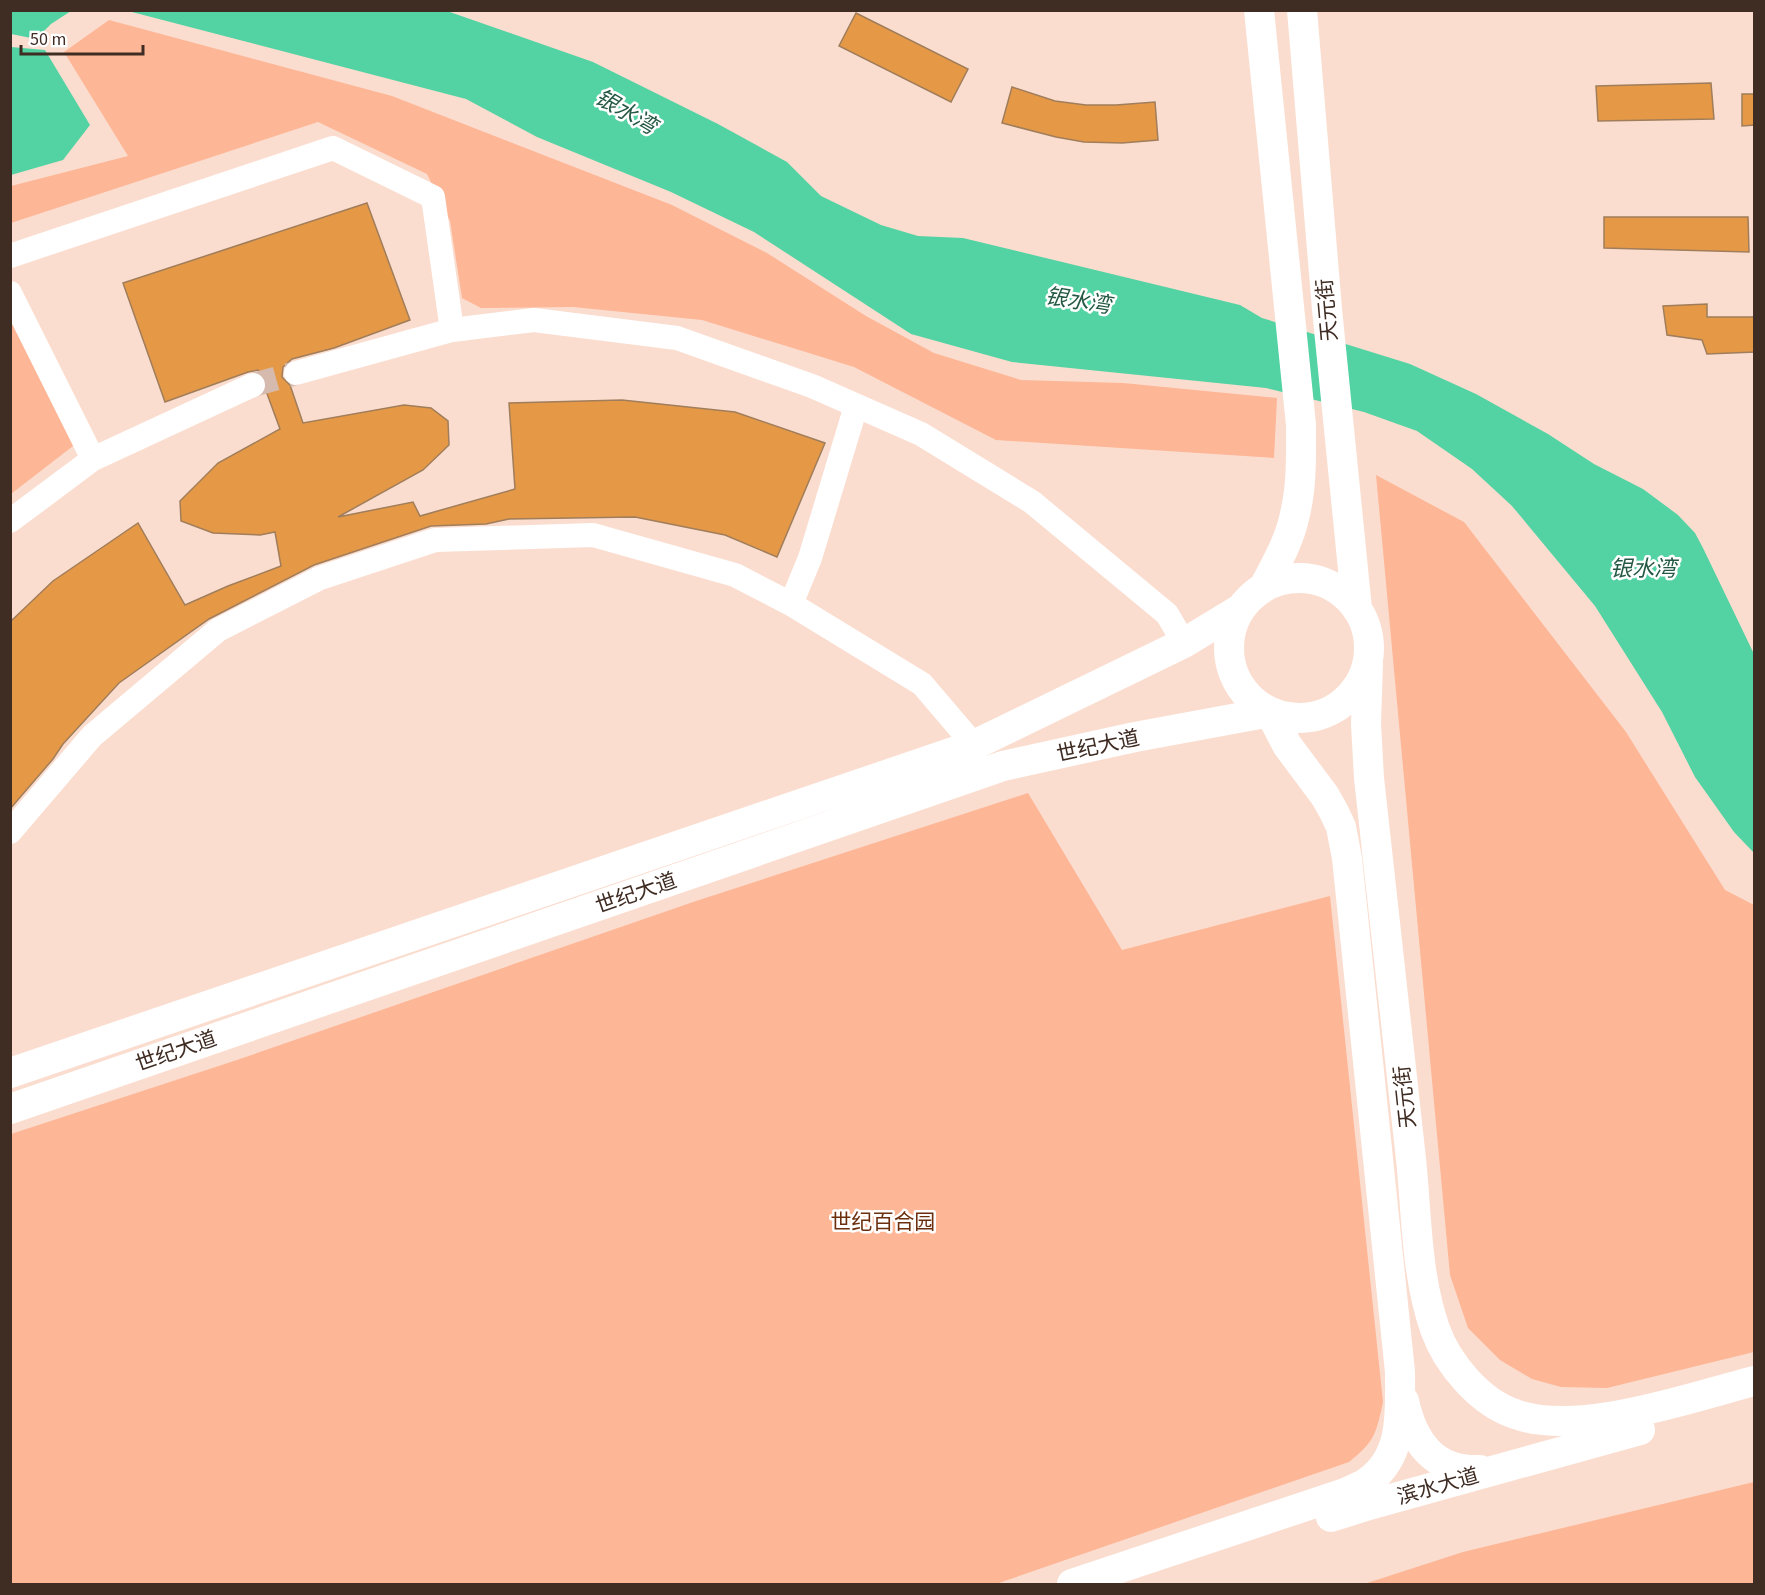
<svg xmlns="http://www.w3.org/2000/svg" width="1765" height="1595" viewBox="0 0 1765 1595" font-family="'Source Sans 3','Noto Sans SC',sans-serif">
<rect width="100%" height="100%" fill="#fbddcf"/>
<path fill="#fdb696" d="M109,20l283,76 280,109 95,48 99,63 68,37 87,27 102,3 154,15 -3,60 -278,-18 -142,-73 -152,-47 -129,-13 -92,1 -19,-10 -12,-77 -23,-47 -109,-52 -307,101v-37l117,-30 -64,-104z
M10,316l66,110 -3,20 -62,48z
M1376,475l88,47 162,210 99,158 29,15v447l-147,36 -46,-1 -29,-8 -32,-19 -32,-32 -18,-53z
M1028,793l94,157 208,-54 53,506c-7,32 -8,39 -34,60l-353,122h-985v-450l226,-74 459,-159z
M1754,1482v102h-390l99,-32z"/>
<path fill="#53d3a3" d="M10,11l1,-1 60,1 -20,13 -15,15 -25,-5z
M128,11h319l146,51 125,62 69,38 34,34 60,29 37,11 45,2 277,67 22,13 148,46 66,30 72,40 46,30 49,25 35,26 17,18 8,15 51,106v199l-20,-21 -39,-55 -33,-65 -67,-106 -83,-100 -40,-37 -55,-38 -53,-19 -98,-24 -254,-26 -101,-28 -157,-102 -83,-40 -134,-55 -71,-38z
M11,47l34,3 45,75 -27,35 -52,15z"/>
<path fill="#e59946" stroke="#a07d5b" stroke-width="1.5" d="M856,13l112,56 -17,33 -112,-56z
M1711,83l3,36 -116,2 -2,-35z
M1012,87l43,14 31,4h30l39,-3 3,38 -36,3 -38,-1 -28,-5 -54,-14z
M1742,94h13v31l-13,1z
M367,203l43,117 -76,28 -42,11 -9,8 -1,10 8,8 13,38 101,-18 27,3 17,13 1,24 -26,25 -85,47 75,-15 7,14 95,-27 -6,-86 113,-3 113,12 90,31 -48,114 -52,-22 -90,-18 -126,2 -23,5 -55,2 -117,39 -105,54 -90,64 -56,61 -10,15 -43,50v-187l43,-41 85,-58 47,82 43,-19 53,-20 -6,-34 -15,3 -47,-2 -32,-12 -1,-20 38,-38 62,-34 -14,-38 1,-5 -1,-7 -8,-9 -10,2 -83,30 -42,-119z
M1604,217h144l1,35 -145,-4z
M1707,304v13h48v35l-48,2 -5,-14 -35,-5 -4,-29z"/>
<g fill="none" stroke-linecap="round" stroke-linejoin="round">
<path stroke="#d5baad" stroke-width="24" stroke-dasharray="24 12" stroke-linecap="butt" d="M253,385l43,-12"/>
<path stroke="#fff" stroke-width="24" d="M10,256l323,-108 100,49 19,133
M10,293l83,166
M296,373l156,-43 82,-10 143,18 135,48 109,48 111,68 135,112 17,29
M10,521l83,-62 160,-74
M791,604l19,-46 46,-152
M10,832l82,-96 126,-106 102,-52 115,-38 158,-5 142,40 56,29 131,80 52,61"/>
<path stroke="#fff" stroke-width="30" d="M1259,10l42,415c0,30 1,60 -6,89 -5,26 -19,50 -31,73
M1302,10l25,299 30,300
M1229 648a70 70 0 1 1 140 0a70 70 0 1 1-140 0Z
M1368,663l-2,61 3,54c14,124 28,248 41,372 7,59 5,122 25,179 12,34 44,73 80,85 63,23 174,-16 239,-33
M10,1073l964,-328 210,-102 56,-34
M10,1109l993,-343 132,-29 135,-25 17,33 38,51 9,16 7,15 6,31 53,514c0,39 4,82 -30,108 -7,6 -17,9 -25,13l-273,91
M1404,1401c9,41 30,71 76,69
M1331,1517l38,-12 271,-75"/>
</g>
<g text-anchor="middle" stroke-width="5" stroke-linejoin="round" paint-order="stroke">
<g font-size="21" fill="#3f2c23" stroke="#fff">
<text transform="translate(1327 310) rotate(-95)" y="7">天元街</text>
<text transform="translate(1098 746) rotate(-12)" y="7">世纪大道</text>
<text transform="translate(636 893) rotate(-19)" y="7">世纪大道</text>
<text transform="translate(176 1051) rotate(-19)" y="7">世纪大道</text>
<text transform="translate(1405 1097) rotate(-96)" y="7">天元街</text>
<text transform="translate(1438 1486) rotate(-16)" y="7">滨水大道</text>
</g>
<g font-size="21" fill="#6c2f0e" stroke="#fff">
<text x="883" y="1229">世纪百合园</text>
</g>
<g font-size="22" font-style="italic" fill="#255945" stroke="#fff">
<text transform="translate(626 111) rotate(30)" y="8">银水湾</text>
<text transform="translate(1078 300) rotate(9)" y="8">银水湾</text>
<text x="1643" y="576">银水湾</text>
</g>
</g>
<rect width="1765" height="1595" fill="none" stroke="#3f2c23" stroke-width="24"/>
<path d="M21 45v9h122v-9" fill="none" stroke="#3f2c23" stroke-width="3"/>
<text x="30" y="45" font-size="18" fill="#3f2c23" stroke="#ffffff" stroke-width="4.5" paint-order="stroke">50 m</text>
</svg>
